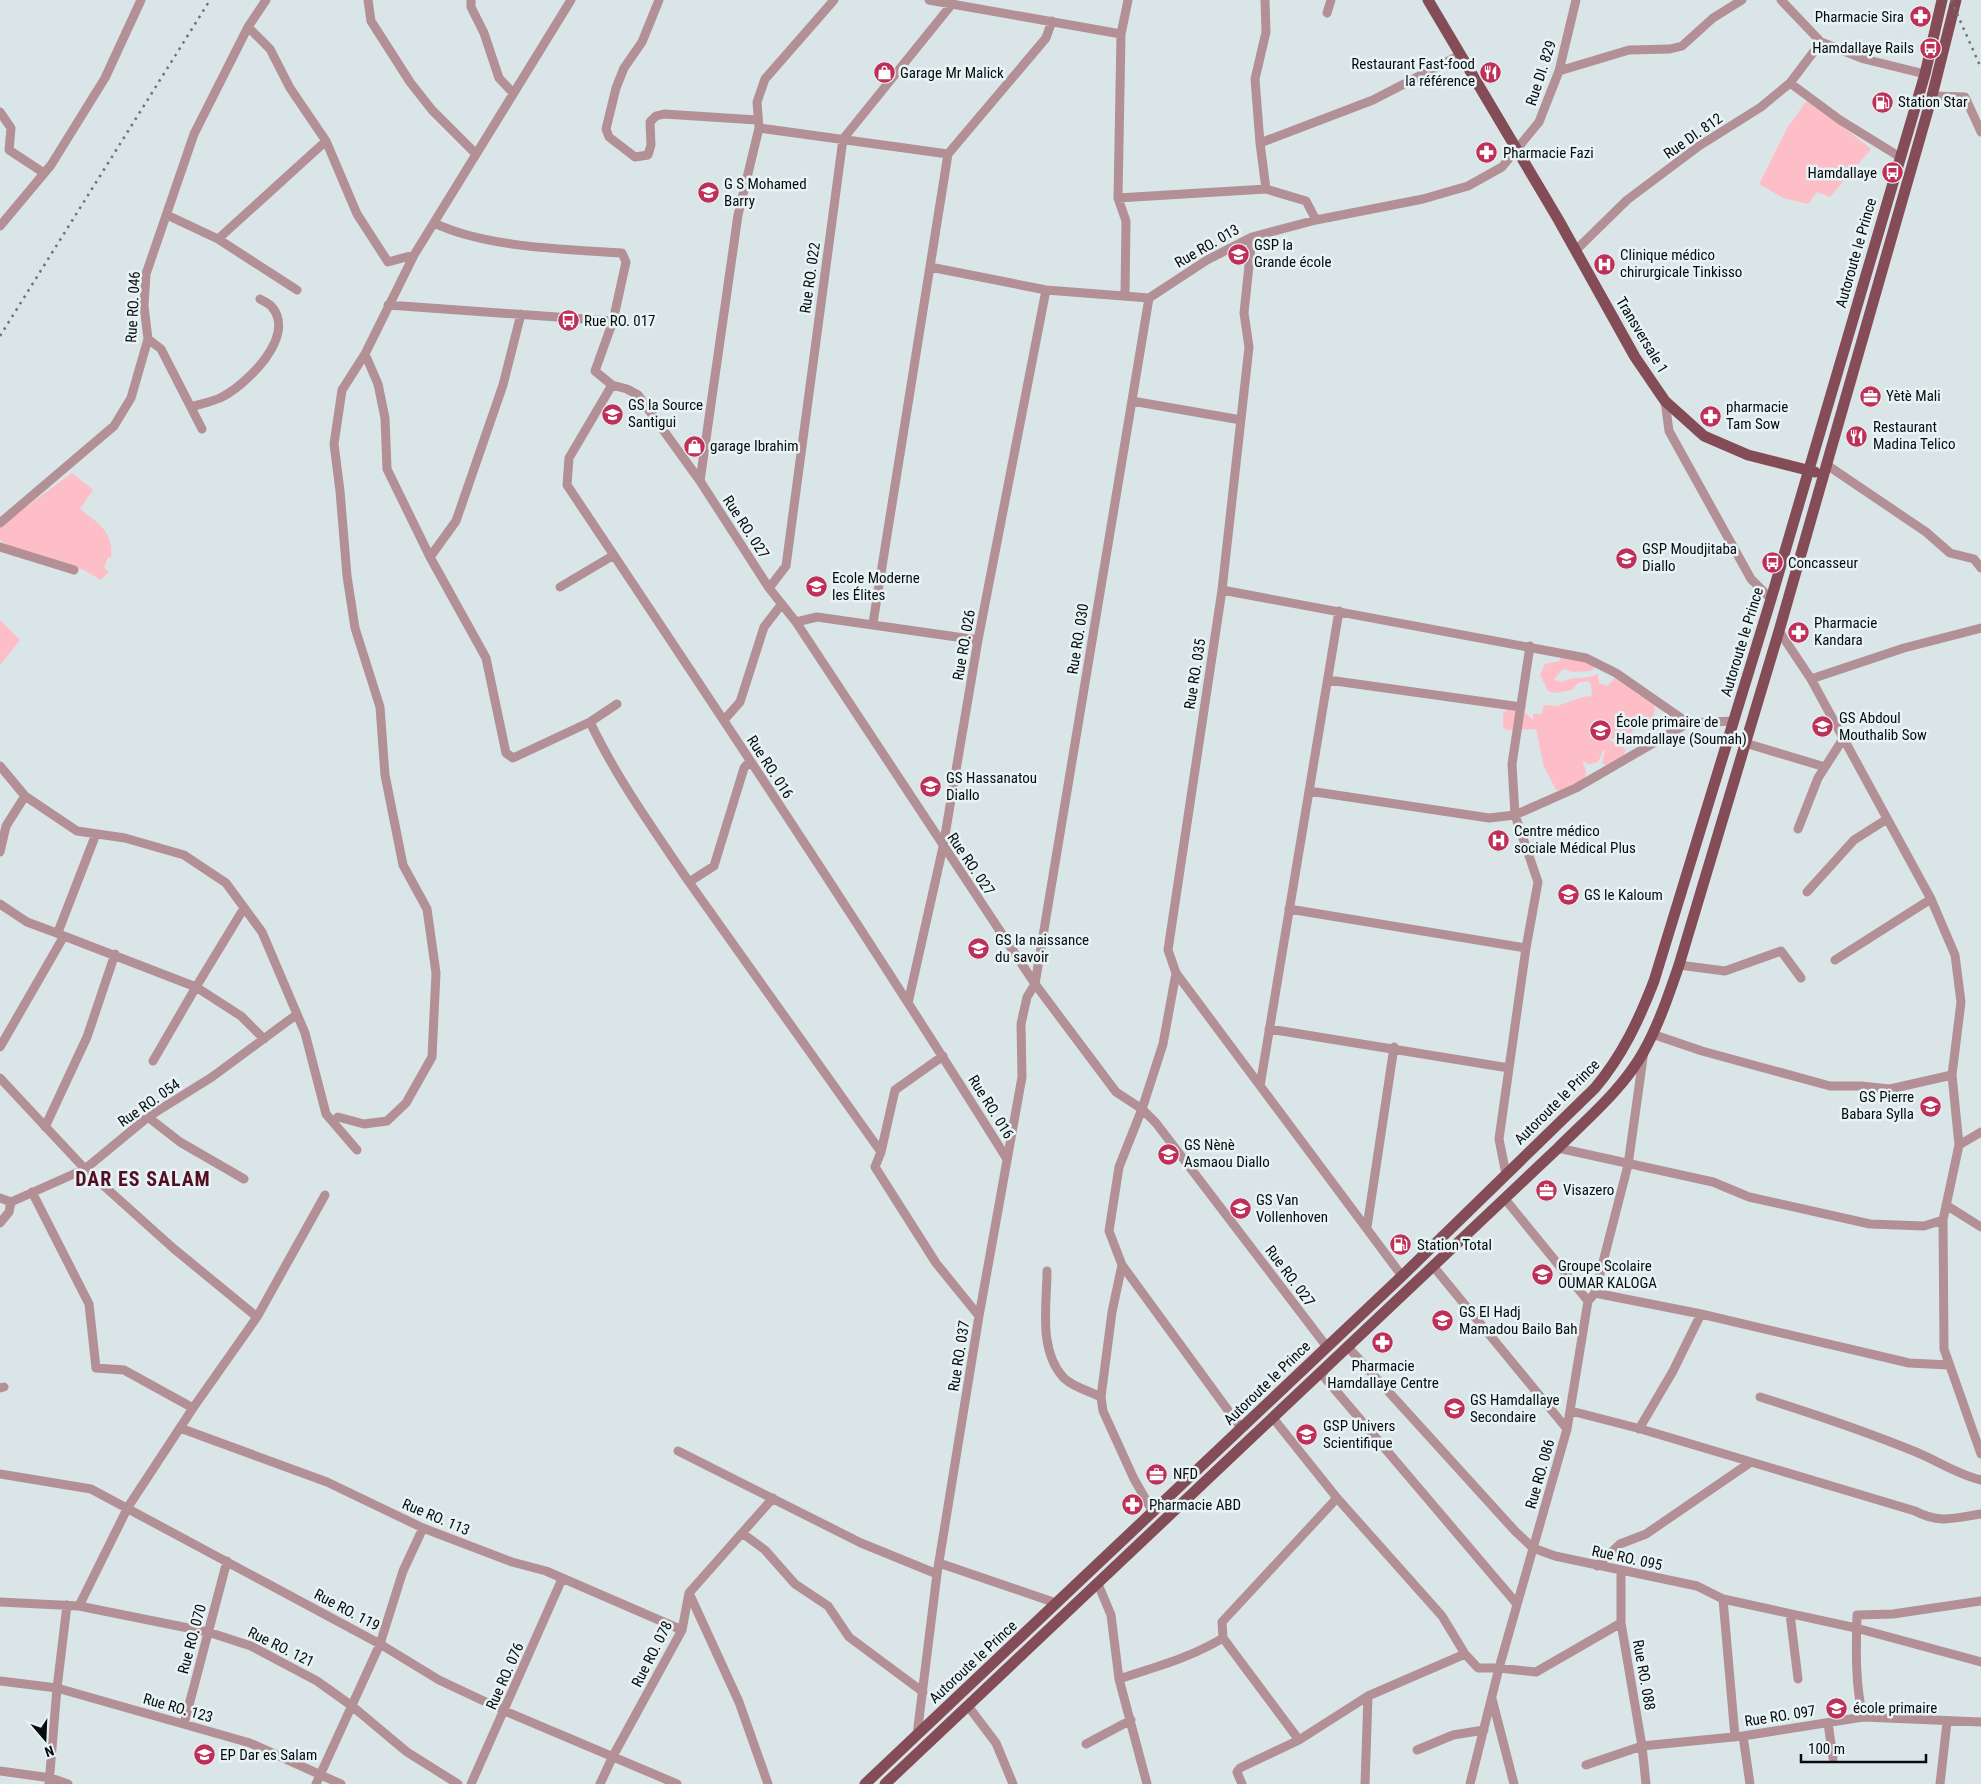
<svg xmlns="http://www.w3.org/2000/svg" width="1981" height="1784" viewBox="0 0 1981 1784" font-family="'Roboto Condensed',sans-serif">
<rect width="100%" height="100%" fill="#dae5e8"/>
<path fill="#febec8" d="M1808,99l63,50 -41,48 -13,-5 -9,12 -25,-6 -24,-14 28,-56z
M72,473l21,17 -13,19c18,14 34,23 31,48l-3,1 -4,10 5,4 -8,8 -17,-10 -76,-24 -8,-6v-13l3,-3z
M0,620l20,20 -20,25z
M1571,652l25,14 -5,5 -18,1 -10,-3 -9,10 7,3c12,-6 25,-2 37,-8l1,9 8,3 8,-8 19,10 5,8 11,-2 6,4 -3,23 -10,-1 -13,14 -14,-3 -1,7 -8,1 19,10 -3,8 -15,10 -6,-4 3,-12 -1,-2 -6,13 -9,2 -7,-3 4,10 -1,8 -20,12 -9,-1 -12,-23 -8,-38 -29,1 -4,-3v-14l5,-4 19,5 6,6v-6h9l2,-9 13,1 25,-9 10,-1 -1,-11 -3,-4 -10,2 -6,7 -17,3 -7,-2 -8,-16 5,-11 14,-3 4,-5z"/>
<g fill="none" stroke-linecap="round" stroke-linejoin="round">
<path stroke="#b29095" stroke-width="9" d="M368,0l3,21 39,61 22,28 44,44
M471,0v7l13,26 15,45 14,15
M659,0l-17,42 -18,26 -8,20 -10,41 3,8 26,20 13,-2 3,-10 -1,-23 6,-6 8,-2 93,6
M929,0l192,34
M1265,0l1,32 -11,47 5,64 6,46
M1781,0l40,42 43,17 61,15
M1327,13l4,-13
M248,27l22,22 20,39 36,53 31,73 31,48 26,-7
M1559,71l70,-21 41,-1 12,-3 31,-28 29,-18
M1790,83l50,37 60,37
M1932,96l33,1 16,35
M0,112l11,16 -2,22 35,23
M759,128l189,26
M1260,143l113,-43 87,-45
M1118,198l148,-9 40,12 10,19
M167,215l51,24 79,51
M434,223c53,25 130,26 188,30l4,9 -13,59 -18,50 17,14 15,4 11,6 62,86 69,107 27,34 239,362 81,108 26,17 14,14 171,224
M0,226l51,-61 54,-87 36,-78
M218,239l108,-98
M1576,250l51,-50 72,-54 62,-39 29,-24 31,-41
M930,267l116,23 103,8 58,-38 45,-23 64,-17 107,-21 45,-13 34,-19 37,-45 20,-51 17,-71
M1125,295l1,-74 -8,-23 3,-164 7,-34
M388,305l225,16
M148,339l13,10 41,80
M365,354l13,30 7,34 2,51 43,88 56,101 20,95 7,5 77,-36 27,-18
M612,385l-43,73 -2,27c149,223 298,447 440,674
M1132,401l109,19
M1665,401l4,30 82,148 20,20
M191,407c9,-3 20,-5 29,-9 25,-12 77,-61 52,-91 -2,-3 -9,-6 -12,-8
M1827,465l99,67 24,21 24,6 7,9
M700,481l38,-266 21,-87 -2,-26 8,-23 69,-79
M0,523l114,-97 17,-28 17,-59 -4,-33 2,-32 48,-140 54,-107 18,-27
M0,547l74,23
M430,557l26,-36 47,-136 18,-71
M560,587l54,-32
M769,588l17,-22 57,-427 109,-135
M1222,590l364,68 30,15 72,50
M796,622l21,-5 161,23
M873,623l75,-469 98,-116 6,-17
M1779,631l32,48 120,220 24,56 6,47 -9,73 7,70 -16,75 1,129 37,105
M1811,679l93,-31 77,-20
M1328,680l193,27
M724,720l16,-18 24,-75 17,-22
M590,722c27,57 64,108 99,160
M1745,743l80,24
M750,761l-6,7 -30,98 -25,16 192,270
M0,766l25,30 52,35 48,7 59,17 42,28 36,49 43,101 21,81 31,36
M1309,791l180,27 26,-3 61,-27 112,-65 46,-2
M1798,829l20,-51 25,-39
M0,852l6,-26 19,-30
M1807,892l47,-52 33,-21
M0,904l27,18 35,13
M1289,909l237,39
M58,932l38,-98
M1835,960l96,-61
M1679,965l46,6 56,-20 20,27
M1176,973l226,303
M908,1003l35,-156 35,-207 68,-350
M1269,1029l240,39
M1652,1034l50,17 128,35h31l29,3 62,-14
M0,1047l64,-111 132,51 48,-79
M943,1056l-48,34 -14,62 -6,15 61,96 43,53
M153,1061l43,-74 45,29 23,23
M0,1078l85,91 88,79 84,69
M1260,1086l79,-475
M148,1117l32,25 64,37
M338,1117l26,7 23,-3 19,-18 26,-46 4,-84 -9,-64 -24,-44 -18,-90 -5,-68 -25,-79 -8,-52 -7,-85 -6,-47 8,-54 23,-36 49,-99 157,-255
M45,1127l42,-90 28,-83
M1959,1145l22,-13
M1558,1148l155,34 36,15 121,27 54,2 19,-6
M1506,1174l-7,-35 27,-191 12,-66 -23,-67 -3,-51 18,-118
M32,1192l57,112 7,64 28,2 69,38
M0,1198l11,4
M1505,1199l83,102
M11,1202l74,-33 63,-52 64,-40 84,-62
M1946,1205l35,22
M0,1223l9,-11 2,-10
M1367,1227l27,-180
M1122,1265l119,163
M1433,1266l134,163
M1047,1271c0,33 -9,78 16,106 8,9 26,14 38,20
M1595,1293l106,21 208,49 40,2
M1347,1346l168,185 18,17 22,8 142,30 26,13 133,29 125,34
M1320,1372l197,232
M0,1388l4,-1
M1760,1397c51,16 102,33 151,53 24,9 45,24 70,30
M1571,1411l70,18 274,82c24,13 40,7 66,3
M1273,1418l64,80 105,118 23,38 13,14h21l37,4 85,-49
M180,1428l147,54 96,46 89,34 34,9 136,59
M1639,1429l34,-58 28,-57
M678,1451l183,92 76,31
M0,1474l91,15 289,155 59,36 66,31 172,73
M1153,1512l-19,-33 -31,-68 -2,-14 11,-85 10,-47 -13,-34 10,-64 23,-58 21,-65 13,-71 -8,-23 54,-360 27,-243 -5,-34 8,-76
M742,1533l23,17 30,34 33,22 21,31 74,55
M939,1563l117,40
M1597,1566l23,-22 26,-10 105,-72
M1621,1571v52l21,123 4,38
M1098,1584l13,31 8,64 28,105
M689,1593l50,109 29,82
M1723,1599l12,138
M0,1602l79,4 129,26 43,14 66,35 35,25 55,46 51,32
M79,1606l49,-99 65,-99 64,-91 68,-122
M1790,1614l8,65
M1223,1638l-1,-16 115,-124
M1119,1679c36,-12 71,-21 104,-41l76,102
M0,1681l57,7 193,55 91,41
M1492,1699l22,85
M968,1706l28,37 17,41
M1863,1717c-8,-34 -7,-67 -6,-102l36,-1 88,-13
M1828,1723l5,35
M184,1724l43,-163
M917,1735l20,-161 42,-258 43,-239 -1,-53 6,-27 8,-13 114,-686
M1743,1736l7,48
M1086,1744l45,-24
M1417,1750l36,-15 31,-5
M1586,1765l56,-19 101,-10 120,-19 118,5
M0,1771l51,7 17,6
M49,1784l8,-96 10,-83
M316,1784l64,-140 23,-73 20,-43
M471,1784l91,-205
M600,1784l13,-28 69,-126 7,-37 84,-95
M1242,1784l-5,-12 3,-4 59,-28 69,-44 97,-42
M1365,1784l3,-88
M1470,1784l29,-116 68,-239 21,-128 7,-8 33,-128 16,-114
M1940,1784l7,-62"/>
<path stroke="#844c56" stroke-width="11" d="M1428,0l130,219 77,138 30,44 39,35 44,19 67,17
M865,1784l537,-508 193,-188c27,-32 44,-68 59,-107l117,-382 154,-525 17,-74
M885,1784l673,-636c30,-30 65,-59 86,-97 15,-27 25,-57 35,-86l100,-334 153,-535 24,-96"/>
<path stroke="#6c7476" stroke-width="2.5" stroke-dasharray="2.5 5" stroke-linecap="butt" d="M1951,0l30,68
M0,336l210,-336"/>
</g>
<defs>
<symbol id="pharmacy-disc" viewBox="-11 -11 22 22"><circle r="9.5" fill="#bf3059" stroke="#e7f3f5"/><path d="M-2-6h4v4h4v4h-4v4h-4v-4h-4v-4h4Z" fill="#fff"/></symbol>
<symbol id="bus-disc" viewBox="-11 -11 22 22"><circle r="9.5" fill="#bf3059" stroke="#e7f3f5"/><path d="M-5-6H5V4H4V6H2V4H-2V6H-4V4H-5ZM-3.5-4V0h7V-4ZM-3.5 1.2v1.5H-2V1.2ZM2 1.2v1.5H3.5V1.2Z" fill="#fff"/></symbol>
<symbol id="shop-disc" viewBox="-11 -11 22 22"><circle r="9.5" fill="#bf3059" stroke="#e7f3f5"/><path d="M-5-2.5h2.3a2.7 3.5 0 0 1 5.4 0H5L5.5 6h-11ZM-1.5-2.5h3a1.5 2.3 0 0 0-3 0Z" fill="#fff"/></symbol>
<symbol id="restaurant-disc" viewBox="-11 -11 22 22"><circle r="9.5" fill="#bf3059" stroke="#e7f3f5"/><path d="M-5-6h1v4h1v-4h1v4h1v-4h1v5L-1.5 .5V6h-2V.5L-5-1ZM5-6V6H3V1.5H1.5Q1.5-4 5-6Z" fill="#fff"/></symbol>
<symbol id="fuel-disc" viewBox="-11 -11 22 22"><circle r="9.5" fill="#bf3059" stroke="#e7f3f5"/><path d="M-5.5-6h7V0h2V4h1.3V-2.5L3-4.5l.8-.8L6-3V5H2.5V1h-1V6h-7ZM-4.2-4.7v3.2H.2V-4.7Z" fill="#fff"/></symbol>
<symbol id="school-disc" viewBox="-11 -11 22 22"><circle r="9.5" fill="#bf3059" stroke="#e7f3f5"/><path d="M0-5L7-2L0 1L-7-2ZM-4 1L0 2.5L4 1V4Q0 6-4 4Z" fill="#fff"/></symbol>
<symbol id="hospital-disc" viewBox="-11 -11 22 22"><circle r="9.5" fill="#bf3059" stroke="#e7f3f5"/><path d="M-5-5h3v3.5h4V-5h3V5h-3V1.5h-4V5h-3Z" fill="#fff"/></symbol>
<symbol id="office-disc" viewBox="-11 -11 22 22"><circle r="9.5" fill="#bf3059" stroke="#e7f3f5"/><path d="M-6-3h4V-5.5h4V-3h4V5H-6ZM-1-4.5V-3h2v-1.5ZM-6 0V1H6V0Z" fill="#fff"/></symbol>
</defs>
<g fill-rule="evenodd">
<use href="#pharmacy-disc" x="1908" y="4" width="25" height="25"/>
<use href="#bus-disc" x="1918" y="36" width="25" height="25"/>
<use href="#shop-disc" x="872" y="60" width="25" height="25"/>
<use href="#restaurant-disc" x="1478" y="60" width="25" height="25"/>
<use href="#fuel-disc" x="1870" y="90" width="25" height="25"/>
<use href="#pharmacy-disc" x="1474" y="140" width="25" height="25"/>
<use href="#bus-disc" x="1880" y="160" width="25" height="25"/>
<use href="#school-disc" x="696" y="180" width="25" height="25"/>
<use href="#school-disc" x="1226" y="242" width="25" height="25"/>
<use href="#hospital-disc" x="1592" y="252" width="25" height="25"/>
<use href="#bus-disc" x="556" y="308" width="25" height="25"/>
<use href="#office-disc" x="1858" y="384" width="25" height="25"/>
<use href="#school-disc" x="600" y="402" width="25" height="25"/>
<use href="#pharmacy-disc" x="1698" y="404" width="25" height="25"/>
<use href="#restaurant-disc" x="1844" y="424" width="25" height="25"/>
<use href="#shop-disc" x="682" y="434" width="25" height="25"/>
<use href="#school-disc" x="1614" y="546" width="25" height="25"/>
<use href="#bus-disc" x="1760" y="550" width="25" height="25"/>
<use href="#school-disc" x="804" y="574" width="25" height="25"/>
<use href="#pharmacy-disc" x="1786" y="620" width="25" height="25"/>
<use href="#school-disc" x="1810" y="714" width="25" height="25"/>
<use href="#school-disc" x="1588" y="718" width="25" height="25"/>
<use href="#school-disc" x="918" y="774" width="25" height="25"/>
<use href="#hospital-disc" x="1486" y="828" width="25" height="25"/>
<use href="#school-disc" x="1556" y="882" width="25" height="25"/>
<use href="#school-disc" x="966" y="936" width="25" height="25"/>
<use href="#school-disc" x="1918" y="1094" width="25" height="25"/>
<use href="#school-disc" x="1156" y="1142" width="25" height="25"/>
<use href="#office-disc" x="1534" y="1178" width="25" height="25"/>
<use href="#school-disc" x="1228" y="1196" width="25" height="25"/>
<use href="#fuel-disc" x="1388" y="1232" width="25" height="25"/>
<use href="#school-disc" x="1530" y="1262" width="25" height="25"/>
<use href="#school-disc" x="1430" y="1308" width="25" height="25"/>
<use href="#pharmacy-disc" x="1370" y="1330" width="25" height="25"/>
<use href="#school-disc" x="1442" y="1396" width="25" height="25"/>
<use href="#school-disc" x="1294" y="1422" width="25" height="25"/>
<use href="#office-disc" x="1144" y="1462" width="25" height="25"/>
<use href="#pharmacy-disc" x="1120" y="1492" width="25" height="25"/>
<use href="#school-disc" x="1824" y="1696" width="25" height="25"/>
<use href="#school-disc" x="192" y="1742" width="25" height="25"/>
</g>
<g text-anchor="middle" stroke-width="5" stroke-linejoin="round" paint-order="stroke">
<g font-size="15" fill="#080c0d" stroke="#e7f3f5" text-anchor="start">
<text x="1904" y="22" text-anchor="end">Pharmacie Sira</text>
<text x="1914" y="53" text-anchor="end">Hamdallaye Rails</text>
<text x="1475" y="69" text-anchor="end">Restaurant Fast-food<tspan x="1475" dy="17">la référence</tspan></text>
<text x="900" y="78">Garage Mr Malick</text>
<text x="1898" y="107">Station Star</text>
<text x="1503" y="158">Pharmacie Fazi</text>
<text x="1877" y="178" text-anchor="end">Hamdallaye</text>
<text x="724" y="189">G S Mohamed<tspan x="724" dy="17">Barry</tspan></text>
<text x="1254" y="250">GSP la<tspan x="1254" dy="17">Grande école</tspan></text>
<text x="1620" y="260">Clinique médico<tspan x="1620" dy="17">chirurgicale Tinkisso</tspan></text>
<text x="584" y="326">Rue RO. 017</text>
<text x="1886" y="401">Yètè Mali</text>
<text x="628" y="410">GS la Source<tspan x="628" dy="17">Santigui</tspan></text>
<text x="1726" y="412">pharmacie<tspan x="1726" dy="17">Tam Sow</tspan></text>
<text x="1873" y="432">Restaurant<tspan x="1873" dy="17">Madina Telico</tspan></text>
<text x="710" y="451">garage Ibrahim</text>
<text x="1642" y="554">GSP Moudjitaba<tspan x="1642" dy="17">Diallo</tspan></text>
<text x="1788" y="568">Concasseur</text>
<text x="832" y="583">Ecole Moderne<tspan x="832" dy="17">les Élites</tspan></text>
<text x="1814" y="628">Pharmacie<tspan x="1814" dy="17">Kandara</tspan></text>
<text x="1839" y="723">GS Abdoul<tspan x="1839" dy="17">Mouthalib Sow</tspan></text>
<text x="1616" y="727">École primaire de<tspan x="1616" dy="17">Hamdallaye (Soumah)</tspan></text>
<text x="946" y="783">GS Hassanatou<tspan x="946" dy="17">Diallo</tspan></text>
<text x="1514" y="836">Centre médico<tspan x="1514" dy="17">sociale Médical Plus</tspan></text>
<text x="1584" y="900">GS le Kaloum</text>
<text x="995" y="945">GS la naissance<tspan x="995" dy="17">du savoir</tspan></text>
<text x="1914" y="1102" text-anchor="end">GS Pierre<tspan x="1914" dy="17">Babara Sylla</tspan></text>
<text x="1184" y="1150">GS Nènè<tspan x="1184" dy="17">Asmaou Diallo</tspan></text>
<text x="1563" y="1195">Visazero</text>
<text x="1256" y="1205">GS Van<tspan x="1256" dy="17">Vollenhoven</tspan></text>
<text x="1417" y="1250">Station Total</text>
<text x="1558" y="1271">Groupe Scolaire<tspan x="1558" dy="17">OUMAR KALOGA</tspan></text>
<text x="1459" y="1317">GS El Hadj<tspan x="1459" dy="17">Mamadou Bailo Bah</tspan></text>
<text x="1383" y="1371" text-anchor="middle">Pharmacie<tspan x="1383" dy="17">Hamdallaye Centre</tspan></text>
<text x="1470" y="1405">GS Hamdallaye<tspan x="1470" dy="17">Secondaire</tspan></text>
<text x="1323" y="1431">GSP Univers<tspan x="1323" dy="17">Scientifique</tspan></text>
<text x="1173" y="1479">NFD</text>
<text x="1149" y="1510">Pharmacie ABD</text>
<text x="1853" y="1713">école primaire</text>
<text x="220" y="1760">EP Dar es Salam</text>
</g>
<g font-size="15" fill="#080c0d" stroke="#e7f3f5">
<text transform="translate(1541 73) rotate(-72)" y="5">Rue DI. 829</text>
<text transform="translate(1693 136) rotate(-35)" y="5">Rue DI. 812</text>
<text transform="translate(1207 246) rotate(-30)" y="5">Rue RO. 013</text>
<text transform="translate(1856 253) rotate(-74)" y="5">Autoroute le Prince</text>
<text transform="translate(810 278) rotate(-82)" y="5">Rue RO. 022</text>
<text transform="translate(133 307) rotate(-87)" y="5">Rue RO. 046</text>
<text transform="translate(1642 335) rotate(59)" y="5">Transversale 1</text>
<text transform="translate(746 527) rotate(57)" y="5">Rue RO. 027</text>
<text transform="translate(1078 639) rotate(-81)" y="5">Rue RO. 030</text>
<text transform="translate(1742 642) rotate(-73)" y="5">Autoroute le Prince</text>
<text transform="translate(964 645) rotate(-80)" y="5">Rue RO. 026</text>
<text transform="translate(1195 674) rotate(-81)" y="5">Rue RO. 035</text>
<text transform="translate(770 767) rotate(57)" y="5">Rue RO. 016</text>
<text transform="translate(971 864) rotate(56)" y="5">Rue RO. 027</text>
<text transform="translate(1557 1102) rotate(-45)" y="5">Autoroute le Prince</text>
<text transform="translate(149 1103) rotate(-35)" y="5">Rue RO. 054</text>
<text transform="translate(991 1107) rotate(58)" y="5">Rue RO. 016</text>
<text transform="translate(1290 1276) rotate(53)" y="5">Rue RO. 027</text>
<text transform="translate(959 1356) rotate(-81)" y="5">Rue RO. 037</text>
<text transform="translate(1267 1383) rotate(-44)" y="5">Autoroute le Prince</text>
<text transform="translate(1540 1474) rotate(-74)" y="5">Rue RO. 086</text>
<text transform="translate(436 1517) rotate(23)" y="5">Rue RO. 113</text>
<text transform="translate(1627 1558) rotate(12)" y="5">Rue RO. 095</text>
<text transform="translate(347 1610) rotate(28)" y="5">Rue RO. 119</text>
<text transform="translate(192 1639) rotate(-75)" y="5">Rue RO. 070</text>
<text transform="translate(281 1647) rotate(26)" y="5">Rue RO. 121</text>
<text transform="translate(652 1654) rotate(-63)" y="5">Rue RO. 078</text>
<text transform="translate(973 1662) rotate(-43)" y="5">Autoroute le Prince</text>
<text transform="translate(1644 1675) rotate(80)" y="5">Rue RO. 088</text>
<text transform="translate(505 1676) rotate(-66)" y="5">Rue RO. 076</text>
<text transform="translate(178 1708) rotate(16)" y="5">Rue RO. 123</text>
<text transform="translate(1780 1716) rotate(-9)" y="5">Rue RO. 097</text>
</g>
<g font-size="20" font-weight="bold" letter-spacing="1" fill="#530e22" stroke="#e7f3f5">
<text x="143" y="1186">DAR ES SALAM</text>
</g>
</g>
<g transform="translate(45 1739) rotate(161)" stroke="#e7f3f5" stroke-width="4" paint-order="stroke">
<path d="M0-4L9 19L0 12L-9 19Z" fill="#080c0d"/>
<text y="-8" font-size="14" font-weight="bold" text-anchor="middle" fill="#080c0d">N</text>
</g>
<path d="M1801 1754v8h125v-8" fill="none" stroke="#080c0d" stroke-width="2.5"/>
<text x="1808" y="1754" font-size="15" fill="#080c0d" stroke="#e7f3f5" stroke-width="4" paint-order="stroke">100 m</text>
</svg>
